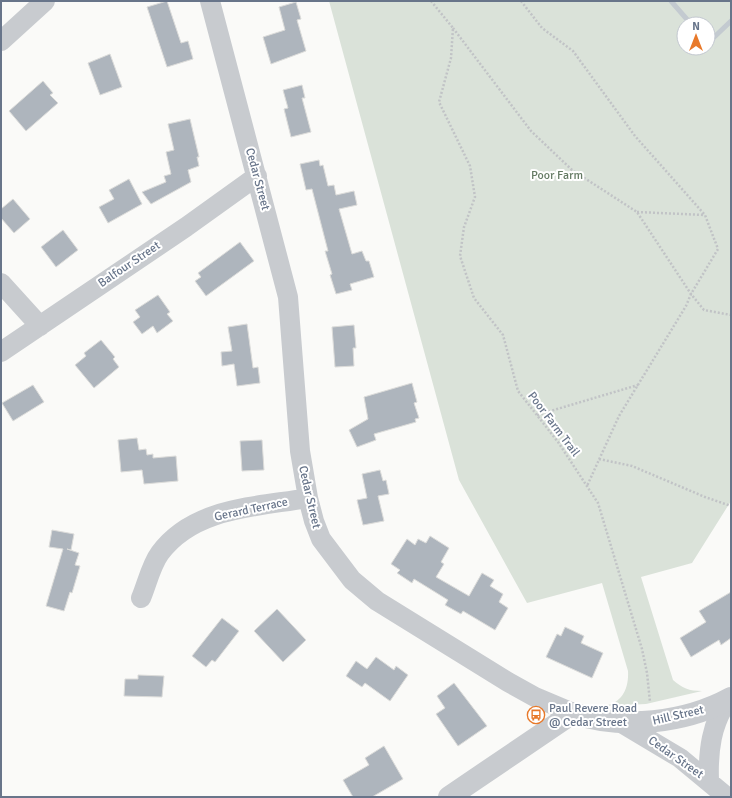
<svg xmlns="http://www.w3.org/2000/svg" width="732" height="798" viewBox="0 0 732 798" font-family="Signika,sans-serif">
<rect width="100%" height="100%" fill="#fafaf8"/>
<path fill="#dae2d9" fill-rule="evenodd" d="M329,1h402v500l-39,62 -51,14 32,103c9,8 16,11 29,11l-56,13 -42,2c18,-3 25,-17 24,-35l-26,-88 -75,20 -68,-123zM684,24h24v24h-24z"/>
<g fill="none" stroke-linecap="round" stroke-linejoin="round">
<path stroke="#c3cad0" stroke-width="5" d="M671,1l20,23
M708,43l23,-22"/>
</g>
<path fill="#aeb5bd" stroke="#dcdcda" d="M167,1l14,42 7,-2 5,18 -26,8 -20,-60z
M296,2l5,17 -4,1 9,31 -35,13 -8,-27 22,-7 -6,-23z
M110,54l12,33 -22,8 -12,-32z
M43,81l10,12 -3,2 8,8 -32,28 -17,-20z
M302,85l3,13h-3l9,34 -20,5 -7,-28 4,-1 -5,-18z
M190,119l9,38h-2l2,9 -11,4 3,12 -40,22 -9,-12 24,-10 -2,-6 7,-2 -5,-22 8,-2 -6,-26z
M319,160l1,6 3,-1 5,21 6,-1 2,10 18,-4 3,14 -18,4 13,45 10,-3 4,10h3l5,16 -24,7 2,6 -16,4 -6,-19 2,-1 -7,-23h3l-16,-62 -6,1 -6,-26z
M129,179l13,25 -34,19 -9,-16 15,-8 -5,-9z
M13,199l17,20 -16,14 -13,-15v-9z
M63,230l15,20 -22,17 -15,-20z
M240,242l14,19 -48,35 -11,-15 6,-4 -3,-4z
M158,295l12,17 -3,2 6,7 -16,12 -4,-7 -11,8 -9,-12 7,-5 -5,-7z
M247,324l6,44 5,-1 2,16 -23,3 -3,-22 -12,2 -1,-14 11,-1 -4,-24z
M354,325l2,23h-3l1,18 -19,1 -3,-40z
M101,340l14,17 -2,2 6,8 -25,21 -19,-23 11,-9 -2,-3z
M412,383l5,19 -3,1 5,15 -4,1 1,3 -42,12 2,6 -19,7 -8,-17 19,-11 -4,-22z
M33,385l11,17 -31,19 -11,-18z
M137,438l2,12 7,-1 1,6 6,-1v4l23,-2 2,25 -34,3 -2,-14 -21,2 -3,-32z
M262,440l2,30 -22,1 -2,-30z
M380,470l3,11 3,-1 3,14 -11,2 6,25 -21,4 -6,-25 10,-2 -5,-24z
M52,530l22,4 -3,16 -4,-1 12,4 -4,12 5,1 -8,27 -2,-1 -6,19 -18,-5 17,-57 -14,-2z
M430,536l19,12 -8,14 3,2 -8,13 33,19 13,-23 12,7 -4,6 13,8 -4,8 9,6 -13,22 -32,-19 -2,3 -16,-9 3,-5 -34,-21 -2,4 -15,-10 3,-3 -9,-6 16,-25 8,6 3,-6 8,4z
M731,592v46l-10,7 -2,-5 -28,17 -11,-19 26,-16 -7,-11z
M277,609l29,31 -23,22 -29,-31z
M222,618l17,13 -24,31 -3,-2 -6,7 -14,-11z
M565,627l19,9 -3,7 22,10 -11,25 -46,-21 11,-23 4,2z
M376,657l18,13 2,-4 12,9 -18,26 -25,-18 -3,4 -16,-11 10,-15 11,8z
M138,675l26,1 -2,21 -38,-1 1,-17h13z
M454,683l33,43 -29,20 -22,-32 9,-6 -8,-12z
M384,746l19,33 -31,18h-19l-10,-17 26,-15 -4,-7z"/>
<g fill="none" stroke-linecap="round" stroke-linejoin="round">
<path stroke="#c1c3c6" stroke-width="2.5" stroke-dasharray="2 2" stroke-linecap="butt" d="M431,1l22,27 -2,30 -12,44 31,64 5,31 -11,30 -4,29 14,42 29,37 15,56 40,51 40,61 44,146 5,24 3,29
M521,1l21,27 31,23 62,85 70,79 13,34 -27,45 -5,12 -67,110 -32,70
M453,28l78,103 41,39 65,42 54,82 13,16 27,5
M637,212l68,3
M537,415l101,-30
M599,459l33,7 73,31 26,9"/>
<path stroke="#c8cbcf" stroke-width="20" d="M210,1l78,296 12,154 8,47 6,23 7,18 31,41 25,21 131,81 27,15 38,16
M1,41l44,-40
M1,283l39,43
M1,352l185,-125 71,-51
M141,598c6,-14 10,-33 19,-45 34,-46 97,-46 148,-55
M623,724l57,34 47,39
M709,780c-1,-28 2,-57 20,-81"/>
<path stroke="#c8cbcf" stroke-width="22" d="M449,797l124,-84c50,17 112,10 158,-15"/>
</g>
<defs>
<symbol id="bus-ring" viewBox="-11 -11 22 22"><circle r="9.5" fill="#fff" stroke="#e8792a" stroke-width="1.5"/><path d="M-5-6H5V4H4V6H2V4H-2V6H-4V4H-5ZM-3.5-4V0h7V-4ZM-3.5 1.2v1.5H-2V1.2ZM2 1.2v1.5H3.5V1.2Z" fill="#e8792a"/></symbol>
</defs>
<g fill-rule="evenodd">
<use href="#bus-ring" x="526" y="705" width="20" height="20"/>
</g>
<g text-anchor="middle" stroke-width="4" stroke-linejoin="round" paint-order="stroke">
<g font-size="12" fill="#647a63" stroke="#fff">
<text x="557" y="179">Poor Farm</text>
</g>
<g font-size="12" fill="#68758a" stroke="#fff">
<text transform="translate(258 179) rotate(75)" y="4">Cedar Street</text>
<text transform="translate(129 264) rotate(-34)" y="4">Balfour Street</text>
<text transform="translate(554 424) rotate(53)" y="4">Poor Farm Trail</text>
<text transform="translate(310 497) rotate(77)" y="4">Cedar Street</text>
<text transform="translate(251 509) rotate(-12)" y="4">Gerard Terrace</text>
<text transform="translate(678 715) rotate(-13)" y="4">Hill Street</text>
<text transform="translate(676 757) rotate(35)" y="4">Cedar Street</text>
</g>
<g font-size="12" fill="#68758a" stroke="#fff" text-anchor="start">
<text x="549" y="712">Paul Revere Road<tspan x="549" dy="14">@ Cedar Street</tspan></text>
</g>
</g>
<rect width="732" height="798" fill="none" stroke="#68758a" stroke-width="4"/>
<g transform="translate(696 36)"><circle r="19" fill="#ffffff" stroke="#c3c8d0"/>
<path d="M0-3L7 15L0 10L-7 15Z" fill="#e8792a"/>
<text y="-6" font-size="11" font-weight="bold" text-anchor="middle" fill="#68758a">N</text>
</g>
</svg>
